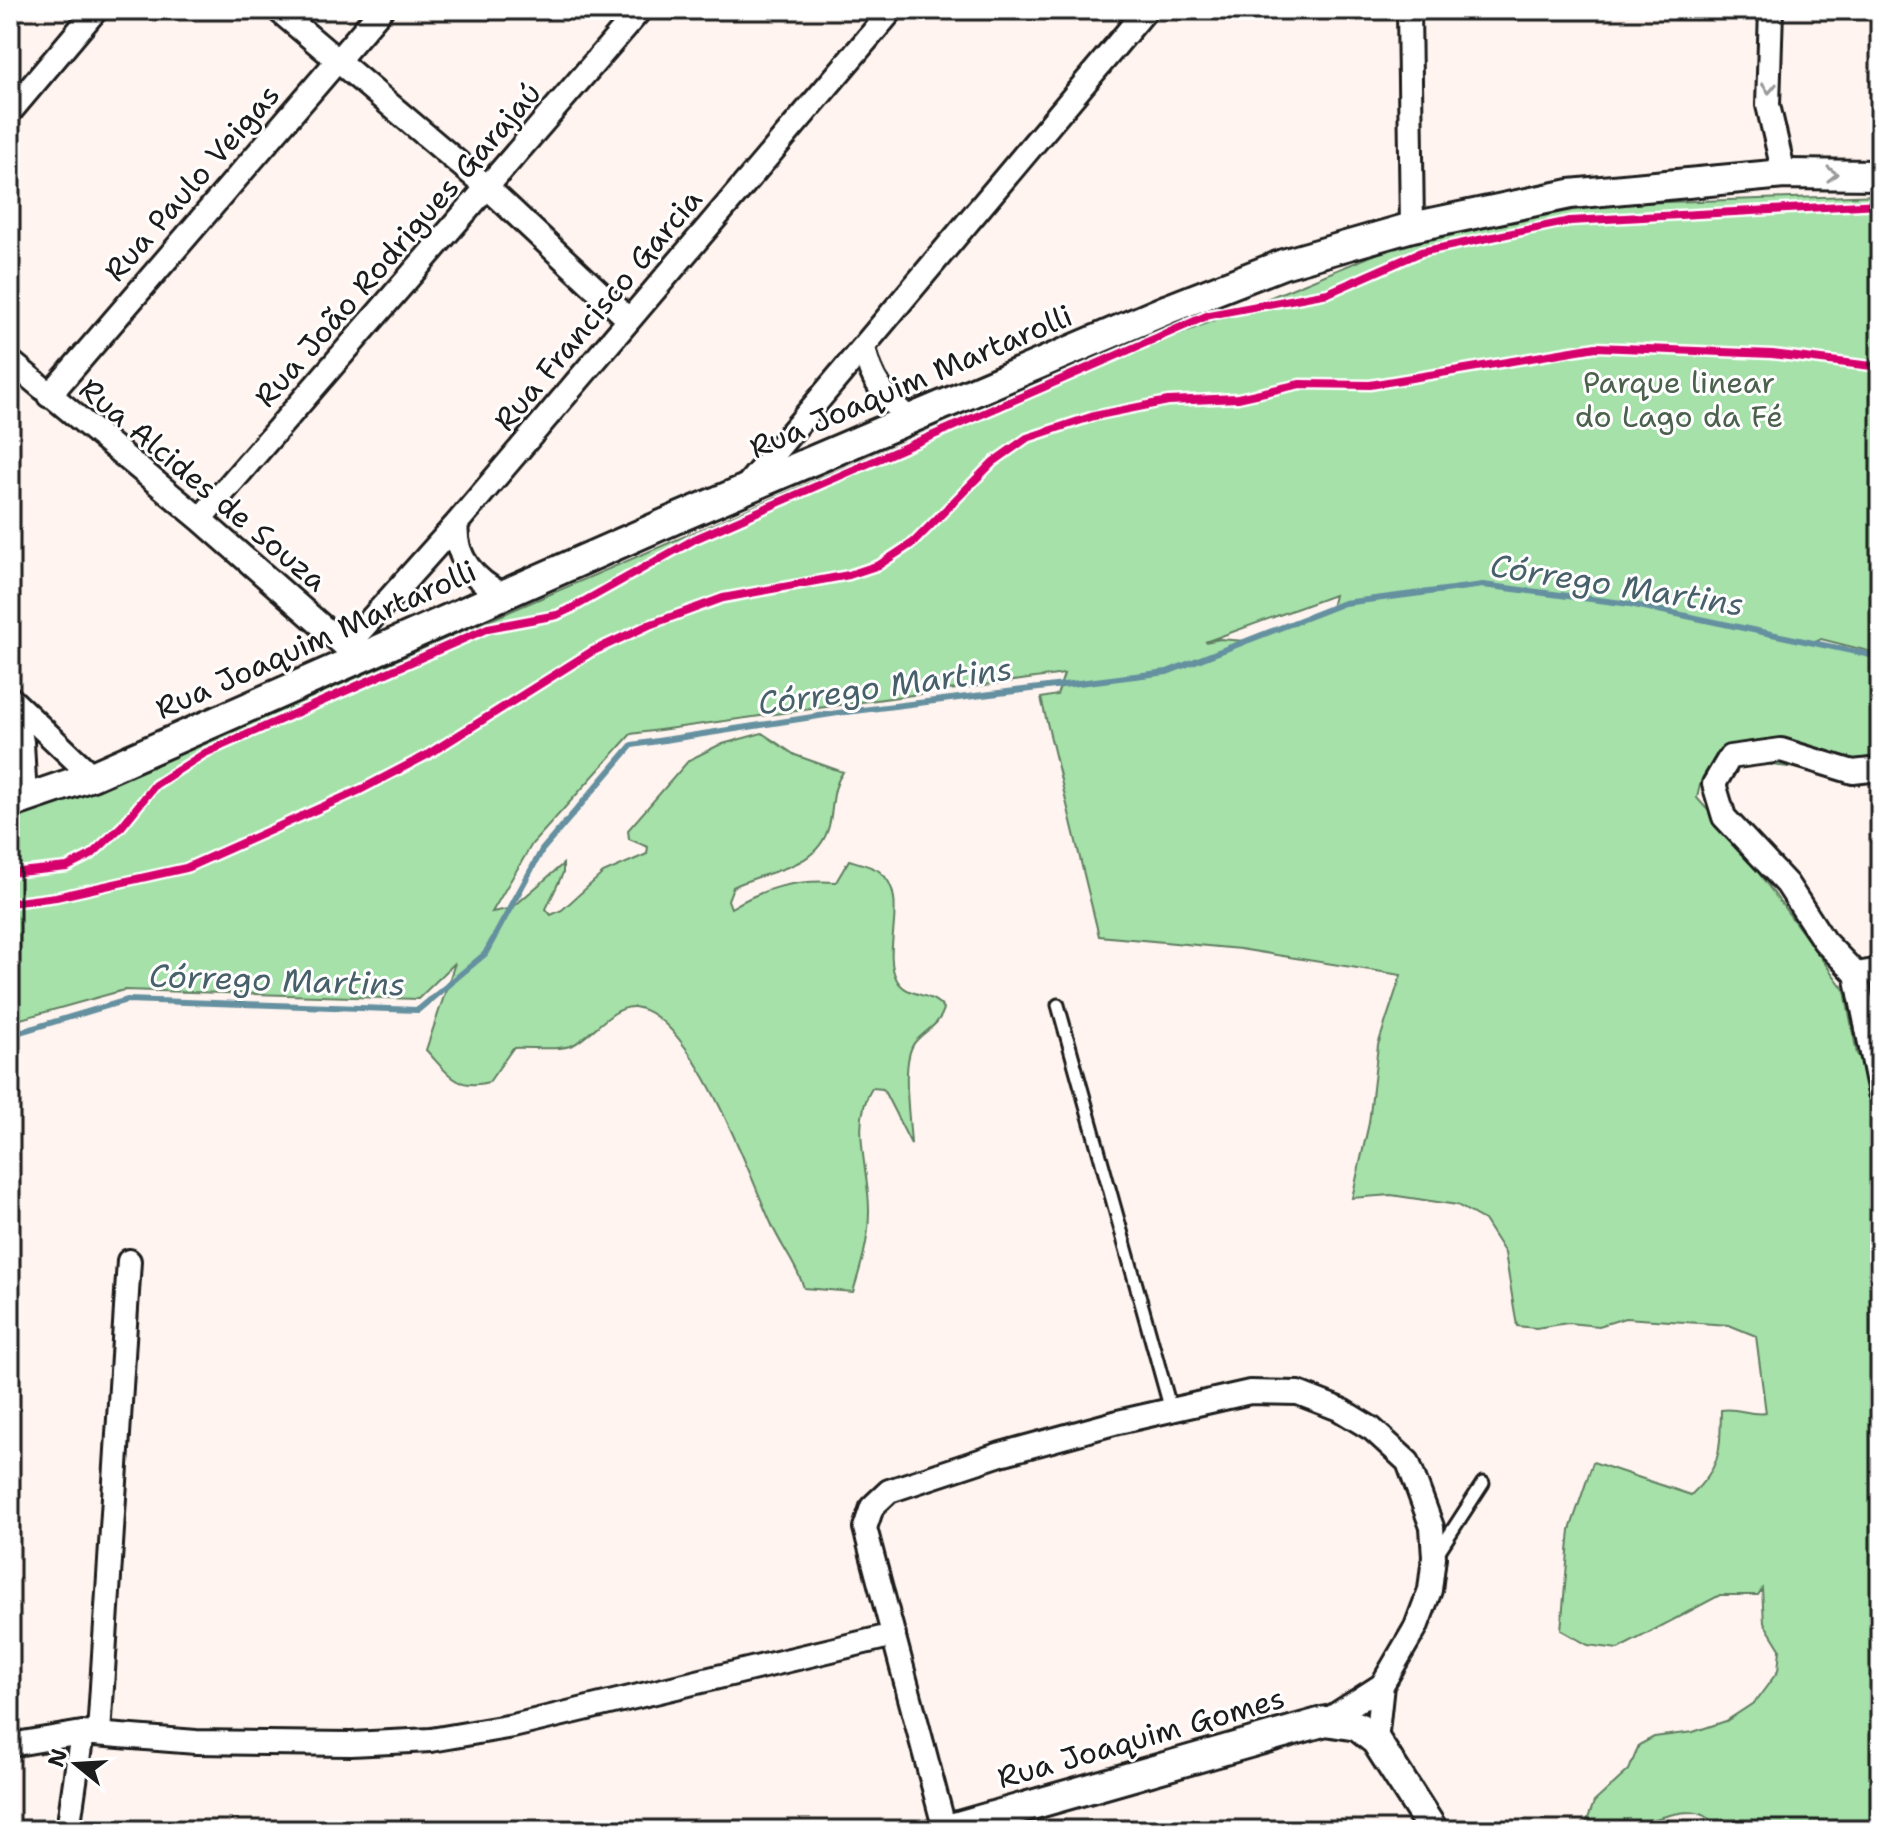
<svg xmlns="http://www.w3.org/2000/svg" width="1890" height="1840" viewBox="0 0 1890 1840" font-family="'Shantell Sans',sans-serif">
<rect width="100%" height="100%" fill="#fff4ef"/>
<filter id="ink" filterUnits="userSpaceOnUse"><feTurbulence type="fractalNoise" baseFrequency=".0125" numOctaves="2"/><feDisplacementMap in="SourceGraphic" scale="16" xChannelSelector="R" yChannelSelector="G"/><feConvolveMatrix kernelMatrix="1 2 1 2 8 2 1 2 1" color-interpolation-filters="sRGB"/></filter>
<g filter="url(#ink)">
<path fill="#a5e1a8" stroke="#607e62" stroke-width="2" fill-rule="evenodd" d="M1880,195v459l-59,-15 -7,4 66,14v122l-138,-18 -26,9 -16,15 -3,13 40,45 108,148 12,63 23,28v748h-163c-15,-38 -72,-4 -98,0 -10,1 -21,0 -31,0l-2,-6 8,-22 35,-32 10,-25 15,-8 39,-5 33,-11 29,-19 23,-31 2,-22 -16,-26 -2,-34 -4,6h-38l-102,54 -30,-4 -27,-15 9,-100 23,-68 98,33c31,-29 29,-45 30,-85 17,-3 29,6 45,3l-10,-77 -27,-11 -104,-7 -26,8 -31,-3 -32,5 -19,-2 -12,-73 -21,-33 -27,-15 -66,-10 -39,3 17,-75 9,-78 23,-70 -161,-26 -141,-13 -58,-238 16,-3 7,-21 -433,60 -99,110 -40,68 20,-4 51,-44v9l-17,36 5,6 11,-5 41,-37 44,-19 1,-7 -19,-8 -1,-9 61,-70 30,-15 43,-12 33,22 48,17c-12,17 -9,34 -14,54 -12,45 -62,43 -96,61l-5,13 3,8c33,-20 65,-29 105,-26l13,-22c10,3 22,6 30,11 33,25 1,78 18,109 11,19 33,10 47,29 -5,17 -18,20 -29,33 -15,18 -5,77 -4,102l-28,-55 -11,-1c-23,37 -2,84 -3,124 0,28 -8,54 -16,80l-49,-4c-7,-23 -24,-43 -33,-65 -22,-48 -78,-209 -137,-216 -20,-2 -43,29 -61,38 -15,6 -43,2 -60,3l-24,34c-34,9 -42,-10 -63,-32l29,-87 -37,36 -294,-9 -114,32v-220l220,-70 922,-397h26l235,-96 165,-34zM1334,595l-3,13 -86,33 -25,-2 -15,3z"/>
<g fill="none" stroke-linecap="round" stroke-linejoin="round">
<path stroke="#6590a0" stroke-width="6" d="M10,1035l117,-35 291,10 67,-56 57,-104 90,-105 206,-32 329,-41 177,-69 139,-18 147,19 250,53"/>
<defs>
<path id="service" d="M1058,1005l113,405
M1435,1557l48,-74"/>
<path id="minor" d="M278,10l209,177 141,132
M1409,10l3,217
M1771,10l-3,95 16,69
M10,112l86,-102
M864,347c6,33 21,50 45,72
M10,361l190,158 156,137
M49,396l332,-386
M743,490l403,-480
M200,519l440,-509
M457,523c-4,34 18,58 47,72
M347,646l110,-123 435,-513
M10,698l82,78
M14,703l8,39 3,58
M1880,769l-27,3 -72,-22 -51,7 -16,27 10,33 63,67 37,57 32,33 24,119
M1856,974l24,-4
M99,1734l30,-473
M1376,1741l6,-56
M10,1745l72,-12 114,9 155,2 80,-4 82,-14 381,-91
M68,1830l14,-97
M945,1830l-80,-302 7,-21 17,-16 112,-37 117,-32 132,-30 48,1 41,16 33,20 36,33 24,65 2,30 -4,33 -14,37 -34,58 -56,36"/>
<path id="tertiary" d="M10,804l82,-28 581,-256 495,-211 115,-45 129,-37 158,-33 214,-20 96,1
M944,1830l382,-109 31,5 19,15 57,89"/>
</defs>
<use href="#service" stroke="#1c1c1c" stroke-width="17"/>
<use href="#minor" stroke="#1c1c1c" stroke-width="28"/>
<use href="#tertiary" stroke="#1c1c1c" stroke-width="34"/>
<use href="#service" stroke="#fff" stroke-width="11"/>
<use href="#minor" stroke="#fff" stroke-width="22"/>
<use href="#tertiary" stroke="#fff" stroke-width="28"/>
<defs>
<path id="cycleway" d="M10,873l57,-6 24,-12 31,-29 33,-41 50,-32 283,-125 69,-13 17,-8 121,-68 514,-224 119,-22 93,-41 149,-31 310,-17
M10,903l46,-6 130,-29 174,-78 67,-35 164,-103 58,-27 74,-27 126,-23 30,-10 35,-23 79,-80 34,-24 67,-22 74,-15 70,-3 62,-14 70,1 226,-38 176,7 108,13"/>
</defs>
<use href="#cycleway" stroke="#fff" stroke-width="13"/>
<use href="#cycleway" stroke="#d6006c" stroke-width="8"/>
</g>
<defs><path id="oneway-chevron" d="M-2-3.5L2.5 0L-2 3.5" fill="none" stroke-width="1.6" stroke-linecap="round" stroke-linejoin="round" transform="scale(2)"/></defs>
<g stroke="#999">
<use href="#oneway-chevron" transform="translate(1769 88) rotate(92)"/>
<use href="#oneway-chevron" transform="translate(1832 174)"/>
</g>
</g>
<g text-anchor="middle" stroke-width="6" stroke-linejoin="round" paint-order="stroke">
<g font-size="30" fill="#1c1c1c" stroke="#fff">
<text transform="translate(192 183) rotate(-49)" y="10">Rua Paulo Veigas</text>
<text transform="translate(398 245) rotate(-49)" y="10">Rua João Rodrigues Garajaú</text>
<text transform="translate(598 310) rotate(-50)" y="10">Rua Francisco Garcia</text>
<text transform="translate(911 382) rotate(-23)" y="10">Rua Joaquim Martarolli</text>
<text transform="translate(203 485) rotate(40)" y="10">Rua Alcides de Souza</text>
<text transform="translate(316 640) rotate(-24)" y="10">Rua Joaquim Martarolli</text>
<text transform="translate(1141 1738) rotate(-16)" y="10">Rua Joaquim Gomes</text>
</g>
<g font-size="30" fill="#4c614d" stroke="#fff">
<text x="1679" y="393">Parque linear<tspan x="1679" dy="34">do Lago da Fé</tspan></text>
</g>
<g font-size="32" font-style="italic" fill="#476069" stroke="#fff">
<text transform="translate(1617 585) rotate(9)" y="11">Córrego Martins</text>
<text transform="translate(885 686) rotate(-8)" y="11">Córrego Martins</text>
<text transform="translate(277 980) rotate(2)" y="11">Córrego Martins</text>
</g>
</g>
<rect width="1890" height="1840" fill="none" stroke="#fff" stroke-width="40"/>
<rect x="20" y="20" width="1850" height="1800" fill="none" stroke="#1c1c1c" stroke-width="3" filter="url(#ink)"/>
<g transform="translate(76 1764) rotate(288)" stroke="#ffffff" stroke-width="6" paint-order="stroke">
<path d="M0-6L14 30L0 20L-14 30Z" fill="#1c1c1c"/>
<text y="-12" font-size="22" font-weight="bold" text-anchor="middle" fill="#1c1c1c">N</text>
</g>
</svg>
